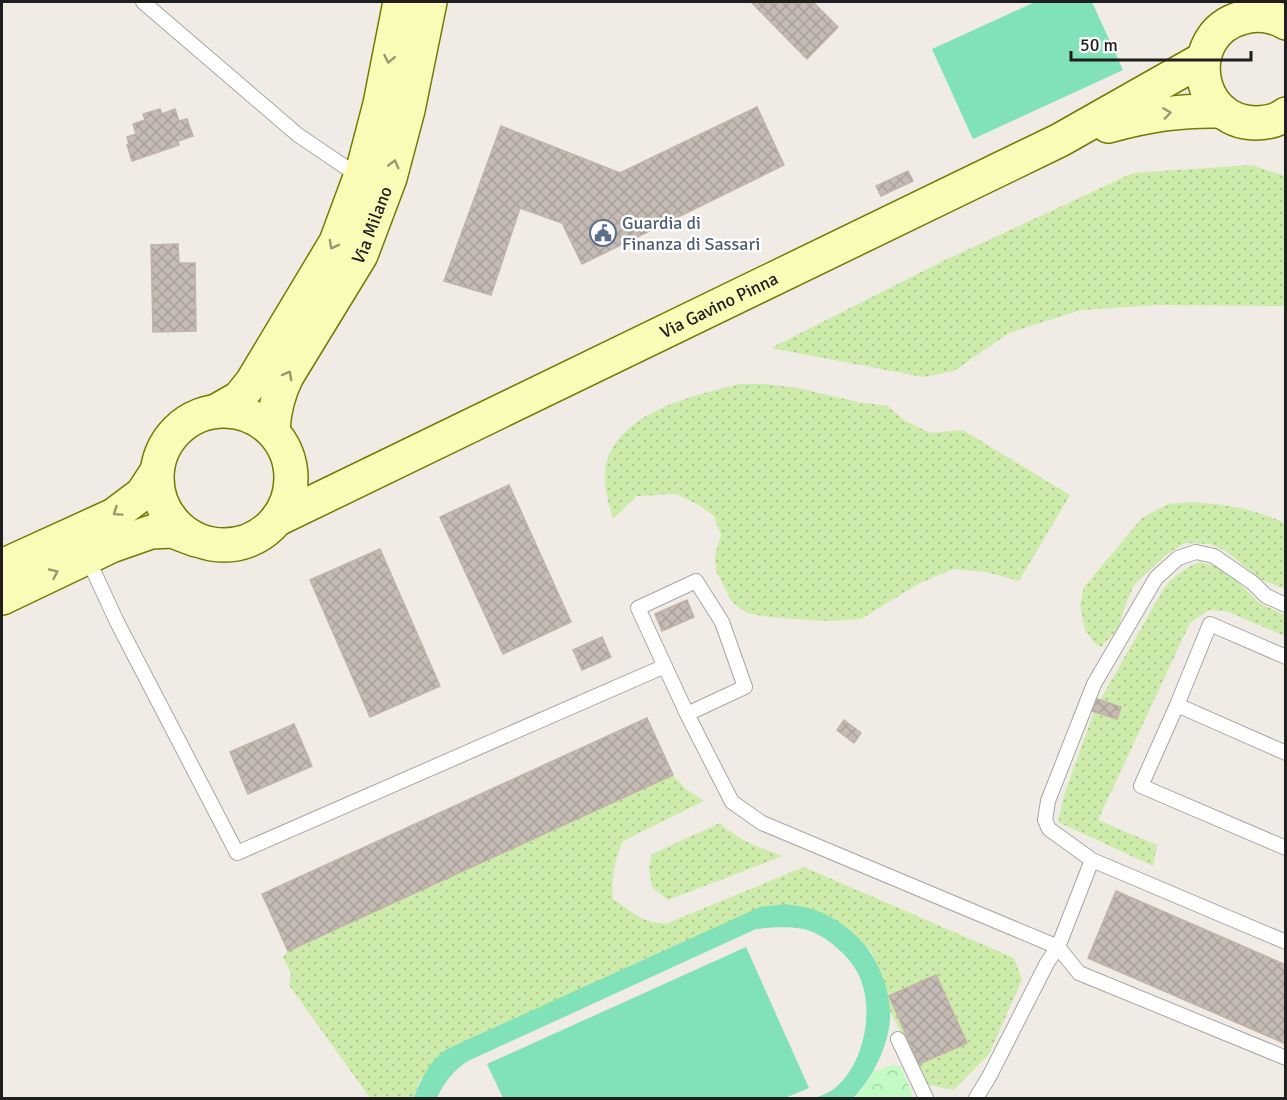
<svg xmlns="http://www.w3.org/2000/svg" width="1287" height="1100" viewBox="0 0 1287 1100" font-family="Signika,sans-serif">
<defs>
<pattern id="grass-dots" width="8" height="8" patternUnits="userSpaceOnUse" patternTransform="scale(1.5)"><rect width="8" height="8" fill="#cdebaa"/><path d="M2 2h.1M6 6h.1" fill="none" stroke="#b0c992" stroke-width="1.8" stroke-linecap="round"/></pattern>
<pattern id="park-crowns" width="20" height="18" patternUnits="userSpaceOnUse" patternTransform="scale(1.5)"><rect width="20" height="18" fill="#c2fbc3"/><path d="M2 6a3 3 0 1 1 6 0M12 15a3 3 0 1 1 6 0" fill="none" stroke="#a6d7a7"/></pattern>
<pattern id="building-cross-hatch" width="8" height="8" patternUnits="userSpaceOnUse" patternTransform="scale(1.5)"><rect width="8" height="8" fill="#c5bbb4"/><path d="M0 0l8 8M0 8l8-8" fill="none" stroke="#a9a09a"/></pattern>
</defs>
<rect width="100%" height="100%" fill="#f0ece5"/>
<path fill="url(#grass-dots)" d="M1252,165l33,11v130l-126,-1 -78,5 -72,23 -55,38 -31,6 -152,-29 172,-87 190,-88z
M740,384h26l32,4 60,14 30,4 16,14 26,13 33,-3 107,65 -51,86 -33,-9 -33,-3 -33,14 -59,36 -34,2 -59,-4 -21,-4 -15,-11 -16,-31 -1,-16 6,-20 -7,-19 -15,-11 -23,-11 -39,2 -24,23c-5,-18 -11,-37 -7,-55 14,-53 89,-69 134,-80z
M1193,502c37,3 58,6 92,21v66l-25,-10 -34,-28 -16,-7 -25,-1 -18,11 -33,31 -9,21 -7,23 -17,18 -7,-4 -9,-13 -5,-25 4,-18 58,-69 26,-14z
M1200,562l19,5 19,15 21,21 26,12v21l-59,-25 -17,-1 -19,13 -92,197 59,25 -4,21 -95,-44 6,-27 31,-86 69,-121c11,-13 20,-20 36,-26z
M673,775l13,14 18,12 -81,40c-9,20 -12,37 -10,58 19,12 30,26 55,24l136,-56 210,91 8,22 -33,74 -35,36 -25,-5 -39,-74 -7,-33 -11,-25 -19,-20 -35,-22 -32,-7 -365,174 -7,20h-44l-81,-113 2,-11 -8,-17 5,-6z
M720,823c18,17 39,25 63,33l-115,44 -16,-13 -3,-20 3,-13z"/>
<path fill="url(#park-crowns)" d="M893,1065l8,2 13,31h-61l9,-8 11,-18z"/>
<path fill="#81e1b8" d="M1035,2h57l31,68 -150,69 -41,-90z
M786,904c10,2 22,3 32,7 11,4 26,14 35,22 21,17 36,51 37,78 2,28 -17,68 -37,87h-39c6,-2 12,-4 17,-7 34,-23 46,-87 25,-121 -8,-14 -26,-30 -41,-37 -15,-8 -42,-6 -59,-4l-288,132c-14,9 -24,21 -31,37h-23c7,-19 15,-37 33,-49l313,-142z
M746,947l63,141 -24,10h-282l-16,-34z"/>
<path fill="url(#building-cross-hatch)" stroke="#c2b2a7" stroke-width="1.5" d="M751,2h62l25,25 -31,32z
M757,107l27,58 -202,99 -20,-41 -42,-15 -29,87 -47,-14 57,-155 119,47z
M160,109l2,5 13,-5 4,12 8,-2 6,17 -15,5 1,4 -47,16 -5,-16 2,-1 -2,-7 9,-3 -3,-10 12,-4 -2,-6z
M908,171l5,10 -32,15 -5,-10z
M178,244l1,19h16l1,68 -43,1 -2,-87z
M509,485l62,137 -68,32 -63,-137z
M380,549l60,137 -70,31 -60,-137z
M687,600l7,17 -32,14 -7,-17z
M602,637l9,20 -29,13 -9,-20z
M1097,699l24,8 -4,12 -25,-8z
M647,718l26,57 -385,176 -26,-57z
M844,720l17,13 -7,10 -17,-13z
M294,724l18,42 -64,28 -18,-42z
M1116,891l170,74v79l-198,-86z
M936,975l31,68 -48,21 -30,-68z"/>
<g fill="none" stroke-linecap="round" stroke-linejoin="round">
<defs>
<path id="lane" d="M143,2l155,133 62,42
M87,557l30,65 120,231 428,-187
M696,581l26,41 23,65 -58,27 -49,-106z
M1286,605l-20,-9 -13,-13 -39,-27 -18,-4 -18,6 -22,20 -62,106 -46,117 -3,19 4,9 43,31 194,82
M1286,657l-76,-33 -33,81 -36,81 145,62
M1177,705l109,48
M687,714l45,88 30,21 296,124 34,-87
M898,1039l28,59
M976,1098l13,-21 58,-114 11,-16 21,26 207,85"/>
<g id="secondary">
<path d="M1286,23c-13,-8 -30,-10 -45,-5 -58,17 -46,104 14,105 11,0 22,-2 31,-9"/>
<path d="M1108,126c42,-11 71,-16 114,-15"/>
<path d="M218,410l21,-12 13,-16 84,-140 27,-73 17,-65 20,-102"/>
<circle cx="224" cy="478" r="67"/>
<path id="s1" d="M273,430c1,-20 5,-36 14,-54l74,-121 29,-77 18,-68 22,-108"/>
<path id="s2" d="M278,519l782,-379 143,-81"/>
<path d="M2,566l112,-51 28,-21 15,-23"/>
<path d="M2,598l109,-52 40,-14 21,-1 24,9"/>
</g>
</defs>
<use href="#lane" stroke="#a6a6a6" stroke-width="16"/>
<use href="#secondary" stroke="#737a02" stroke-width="36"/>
<use href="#lane" stroke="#fff" stroke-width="14"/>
<use href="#secondary" stroke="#fbfbb8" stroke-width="33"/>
</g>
<defs><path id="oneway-chevron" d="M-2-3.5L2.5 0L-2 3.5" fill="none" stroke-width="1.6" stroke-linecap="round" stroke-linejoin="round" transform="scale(1.5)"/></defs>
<g stroke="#989873">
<use href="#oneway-chevron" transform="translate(389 59) rotate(101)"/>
<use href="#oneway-chevron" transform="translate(1167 113) rotate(-8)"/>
<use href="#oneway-chevron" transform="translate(394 164) rotate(-75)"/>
<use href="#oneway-chevron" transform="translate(333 245) rotate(118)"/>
<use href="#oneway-chevron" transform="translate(288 375) rotate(-61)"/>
<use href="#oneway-chevron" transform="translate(117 512) rotate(146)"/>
<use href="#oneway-chevron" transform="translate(54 573) rotate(-25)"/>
</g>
<defs>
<symbol id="civic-ring" viewBox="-11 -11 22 22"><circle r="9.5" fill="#fff" stroke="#5c6f8a" stroke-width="1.5"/><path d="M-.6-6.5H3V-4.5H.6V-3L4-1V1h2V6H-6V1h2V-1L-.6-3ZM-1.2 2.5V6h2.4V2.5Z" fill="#5c6f8a"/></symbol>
</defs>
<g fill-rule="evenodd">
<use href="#civic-ring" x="588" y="218" width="30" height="30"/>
</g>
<g text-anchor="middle" stroke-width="5" stroke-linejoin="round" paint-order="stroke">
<g font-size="18" fill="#4e5e75" stroke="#fff" text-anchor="start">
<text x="622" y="229">Guardia di<tspan x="622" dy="21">Finanza di Sassari</tspan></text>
</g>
<g font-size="18" fill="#1f1f1f" stroke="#fff">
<text dy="6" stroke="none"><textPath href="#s1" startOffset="230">Via Milano</textPath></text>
<text dy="6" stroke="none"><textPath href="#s2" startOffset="490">Via Gavino Pinna</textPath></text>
</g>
</g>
<rect width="1287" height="1100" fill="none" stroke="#1f1f1f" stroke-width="6"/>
<path d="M1071 51v9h180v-9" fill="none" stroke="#1f1f1f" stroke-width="3"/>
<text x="1080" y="51" font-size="18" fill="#1f1f1f" stroke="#ffffff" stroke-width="4.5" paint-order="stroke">50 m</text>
</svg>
